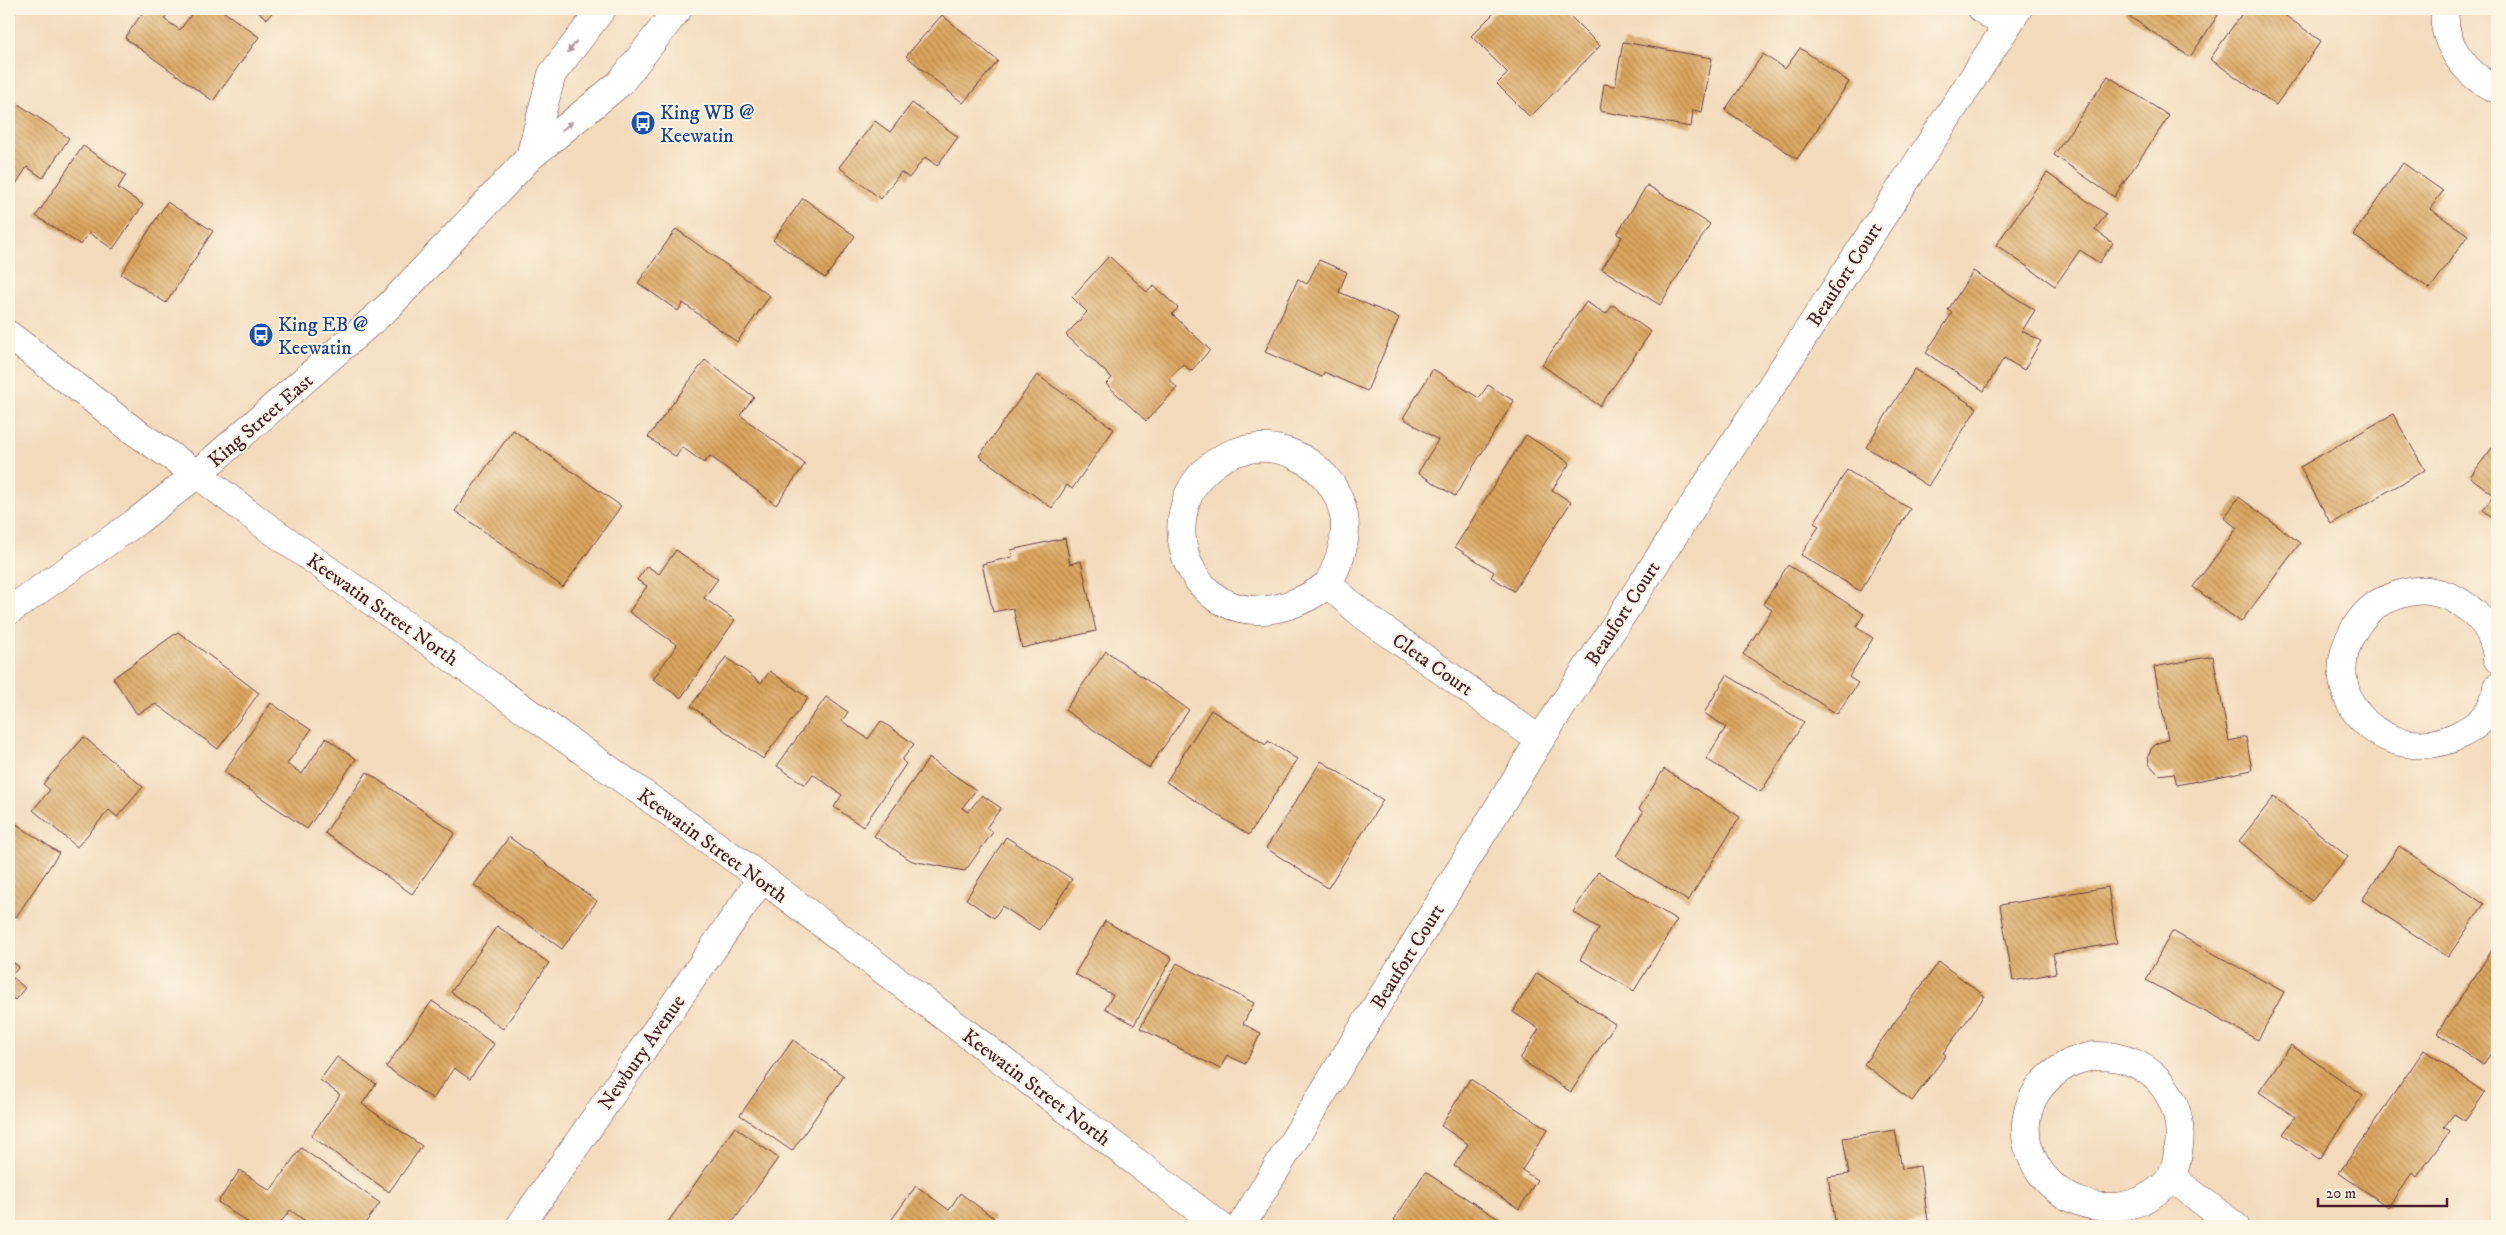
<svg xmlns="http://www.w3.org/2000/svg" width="2506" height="1235" viewBox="0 0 2506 1235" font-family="'IM FELL DW Pica',serif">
<defs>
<pattern id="building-back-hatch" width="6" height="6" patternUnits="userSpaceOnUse" patternTransform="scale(1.25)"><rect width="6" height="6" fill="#daa55d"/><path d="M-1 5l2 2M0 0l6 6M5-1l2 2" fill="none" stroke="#b3864d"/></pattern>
</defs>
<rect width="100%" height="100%" fill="#fcf5e5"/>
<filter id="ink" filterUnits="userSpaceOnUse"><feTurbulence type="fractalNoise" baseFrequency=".02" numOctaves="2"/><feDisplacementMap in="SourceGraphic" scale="10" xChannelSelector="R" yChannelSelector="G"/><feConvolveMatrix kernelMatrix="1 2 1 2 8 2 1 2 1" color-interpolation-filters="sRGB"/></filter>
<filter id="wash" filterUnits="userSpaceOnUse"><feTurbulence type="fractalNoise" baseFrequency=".0096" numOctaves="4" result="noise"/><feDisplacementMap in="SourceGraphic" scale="20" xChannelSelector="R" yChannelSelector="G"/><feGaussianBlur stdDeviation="1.12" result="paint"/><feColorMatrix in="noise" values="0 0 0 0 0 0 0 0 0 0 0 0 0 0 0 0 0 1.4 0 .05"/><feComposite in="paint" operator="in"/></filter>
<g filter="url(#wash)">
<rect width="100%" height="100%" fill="#f3dabb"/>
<g id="blocks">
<path fill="url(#building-back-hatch)" d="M145,9h26l-7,10 16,11 15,-21h25l39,28 -46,64 -88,-63z
M254,9h21l-8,10z
M1498,9h69l-2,2 35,35 -70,71 -33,-33 11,-11 -37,-37z
M2127,9h95l-32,48 -66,-44z
M2245,9h31l45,32 -45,64 -66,-46z
M942,15l56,46 -35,42 -57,-47z
M1623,42l89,16 -10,54 -9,-2 -2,17 -91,-16 4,-27 11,2z
M1800,48l49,34 -52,77 -72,-49 38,-56 22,15z
M2108,76l61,40 -55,81 -60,-42z
M9,98l60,40 -26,40 -16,-11 -18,28z
M912,103l46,34 -21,29 -12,-9 -16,21 -8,-6 -20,27 -42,-32 36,-46 15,11z
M83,146l43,29 -8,13 25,17 -30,44 -24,-16 -8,12 -45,-29z
M2403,163l40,28 -13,18 38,26 -38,54 -77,-54z
M2047,173l59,41 -11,16 18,13 -14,20 -19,-13 -25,36 -59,-41z
M1647,185l63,39 -50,81 -58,-36 20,-32 -5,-3z
M803,198l52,38 -30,42 -52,-38z
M167,202l46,29 -47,72 -45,-29z
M676,229l94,67 -33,46 -54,-39 -5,8 -40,-28z
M1109,256l38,36 7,-6 24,22 -6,6 38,36 -19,21 -8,-7 -14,15 8,9 -31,33 -40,-37 6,-6 -46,-43 21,-23 -15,-15z
M1319,260l28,12 -8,20 60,26 -32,73 -43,-19 -2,5 -57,-25 33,-73 9,5z
M1973,271l62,39 -13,21 19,10 -17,29 -20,-12 -20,33 -58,-38 26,-40 -4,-3z
M1586,302l20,12 7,-9 38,27 -51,74 -58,-41z
M705,360l49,37 -14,18 65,49 -29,41 -66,-49 -6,7 -22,-16 -6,10 -28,-20z
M1433,369l46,29 9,-13 26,16 -59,95 -37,-23 20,-33 -35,-22z
M1915,369l62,39 -49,78 -62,-39z
M1037,375l77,54 -42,60 -5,-4 -15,23 -73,-52z
M2393,414l32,56 -94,54 -31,-57z
M513,430l108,76 -58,81 -108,-76z
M1526,435l44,28 -18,27 19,12 -57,89 -23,-14 3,-5 -39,-25z
M2492,448l5,4v69l-14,-11 11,-15 -24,-18z
M1847,470l63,39 -50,82 -59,-36 18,-29 -5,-3z
M2239,497l61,46 -59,79 -48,-35 44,-59 -13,-10z
M1065,538l5,26 11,-3 15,70 -74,17 -9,-40 -20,4 -11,-48 30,-7 -1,-7z
M676,550l42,29 -14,19 31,22 -54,78 -28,-19 24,-34 -48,-33 18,-26 -10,-6 10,-14 12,8z
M1788,565l76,49 -8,13 17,11 -24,39 9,6 -21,31 -94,-60 29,-44 -9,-6z
M178,632l81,61 -41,56 -62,-45 -19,10 -24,-36z
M1106,651l83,59 -40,58 -84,-58z
M2213,656l16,85 17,-4 6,33 -75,15 -3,-12 -15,2 -10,-11 -1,-7 3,-8 6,-6 11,-3 -14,-73z
M726,657l35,26 9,-12 38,27 -45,61 -72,-53z
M1727,675l77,47 -43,70 -55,-33 20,-32 -22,-14z
M826,697l22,15 -6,9 26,18 13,-18 33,23 -12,16 4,4 -43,63 -29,-20 8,-12 -29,-21 -8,11 -28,-19z
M271,703l40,27 -24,34 15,10 24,-36 30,21 -49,70 -83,-57z
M1211,710l55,35 2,-4 29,18 -48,76 -83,-53z
M84,737l59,50 -26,30 -8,-7 -32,37 -44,-37 17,-20 -7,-6z
M929,758l47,32 -14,18 6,4 14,-17 19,13 -15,20 7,4 -28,39 -53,-10 -38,-25z
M1321,761l62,39 -55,88 -62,-40z
M1664,769l76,48 -52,84 -72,-45 27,-44 -4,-3z
M367,772l88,61 -43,61 -87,-61z
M2274,797l74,60 -36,44 -73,-60z
M9,819l50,34 -43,64 -7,-6z
M509,837l88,64 -35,48 -88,-64z
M1006,837l66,42 -33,51 -37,-24 -8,12 -28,-19z
M2399,846l85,58 -36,53 -86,-57z
M1598,872l79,48 -43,71 -54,-32 19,-31 -26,-16z
M2108,887l9,56 -64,11 3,19 -43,8 -13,-76z
M1105,921l67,37 -38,67 -29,-17 8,-13 -38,-21z
M497,926l52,37 -46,66 -52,-37z
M2172,931l112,61 -26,48 -112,-60z
M2497,943v101l-14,21 -46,-32z
M9,959l10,8 -8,9 14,12 -10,12 -6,-4z
M1939,962l46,34 -42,57 3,2 -34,46 -48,-37z
M1177,963l77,40 -11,21 18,9 -16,31 -18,-9 -7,14 -80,-41z
M1537,973l78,51 -44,68 -51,-33 19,-30 -26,-17z
M432,1001l62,43 -24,35 -16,-11 -21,31 -47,-32z
M793,1040l51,36 -52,75 -52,-36z
M2291,1045l72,50 -44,64 -36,-25 12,-17 -36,-25z
M2424,1050l61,43 -20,28 -11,-7 -10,13 6,4 -33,46 -5,-4 -24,34 -49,-34z
M337,1057l39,27 -14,20 60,42 -33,46 -78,-56 29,-41 -20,-15z
M1470,1079l78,50 -26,41 15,10 -18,29 -65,-43 14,-22 -27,-18z
M735,1127l43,31 -48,68h-57l-5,-4z
M1895,1130l7,39 18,-3 8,55 -32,5h-60l-8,-49 21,-3 -6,-36z
M301,1148l79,55 -17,23h-51l-22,-16 -12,16h-25l-35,-24 22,-32 30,21z
M1425,1172l72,46 -5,8h-88l-10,-6z
M916,1186l33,24 11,-17 34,25 -6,8h-101z"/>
</g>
</g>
<g filter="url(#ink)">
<use href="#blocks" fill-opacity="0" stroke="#633b41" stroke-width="1"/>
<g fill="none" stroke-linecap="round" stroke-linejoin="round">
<defs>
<path id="minor" d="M1982,9l24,17
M2445,9c-4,34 22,68 52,80
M9,335l125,96 63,43 66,50 499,354 458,348
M1328,584c-46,36 -112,40 -140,-21 -8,-20 -9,-38 -3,-58 5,-18 16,-32 30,-42 48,-35 118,-6 129,53 4,24 -5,47 -16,68l35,31 177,125
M2497,658c-3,-35 -34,-62 -68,-67 -15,-2 -30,3 -44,9 -13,5 -23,17 -30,28 -44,72 36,145 108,105 19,-10 31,-23 34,-46
M2093,1056c8,0 18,0 26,2 45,11 67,52 59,95 -4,27 -13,35 -37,48 -93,34 -164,-86 -73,-137 7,-4 17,-6 25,-8z
M2172,1178l63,48
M520,1226l242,-348
M1241,1226l299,-486 478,-731"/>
<path id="major" d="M530,157l22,-83 50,-65
M9,611l127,-89 61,-48 193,-169 140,-148 90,-74 58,-74"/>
</defs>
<use href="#minor" stroke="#633b41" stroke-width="29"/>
<use href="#major" stroke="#633b41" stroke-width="29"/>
<use href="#minor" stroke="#fff" stroke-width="28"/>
<use href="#major" stroke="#fff" stroke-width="28"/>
</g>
<defs><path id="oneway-solid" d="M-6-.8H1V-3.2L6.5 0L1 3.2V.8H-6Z" transform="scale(1.25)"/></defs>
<g fill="#ae9aa0">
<use href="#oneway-solid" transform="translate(572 47) rotate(128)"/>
<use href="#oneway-solid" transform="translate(567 126) rotate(-39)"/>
</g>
</g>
<defs>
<symbol id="bus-disc" viewBox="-11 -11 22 22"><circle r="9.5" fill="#1a4fb4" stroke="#fcf5e5"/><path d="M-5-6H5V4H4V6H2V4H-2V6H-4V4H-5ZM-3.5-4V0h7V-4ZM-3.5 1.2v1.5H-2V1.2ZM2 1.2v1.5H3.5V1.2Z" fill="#fff"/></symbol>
</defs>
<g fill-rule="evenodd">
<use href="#bus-disc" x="629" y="109" width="28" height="28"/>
<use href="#bus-disc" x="247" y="321" width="28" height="28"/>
</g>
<g text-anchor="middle" stroke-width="4" stroke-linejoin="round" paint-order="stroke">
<g font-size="20" fill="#164399" stroke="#fcf5e5" text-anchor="start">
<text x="660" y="119">King WB @<tspan x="660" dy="23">Keewatin</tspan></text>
<text x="278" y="331">King EB @<tspan x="278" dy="23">Keewatin</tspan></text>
</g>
<g font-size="20" fill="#4a1f2b" stroke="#fcf5e5">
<text transform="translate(1844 274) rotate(-57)" y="7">Beaufort Court</text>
<text transform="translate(260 420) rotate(-41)" y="7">King Street East</text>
<text transform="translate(383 609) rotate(35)" y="7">Keewatin Street North</text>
<text transform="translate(1622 613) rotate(-57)" y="7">Beaufort Court</text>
<text transform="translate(1433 664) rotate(35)" y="7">Cleta Court</text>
<text transform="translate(713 845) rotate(36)" y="7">Keewatin Street North</text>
<text transform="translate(1407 956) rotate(-58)" y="7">Beaufort Court</text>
<text transform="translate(641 1052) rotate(-55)" y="7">Newbury Avenue</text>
<text transform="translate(1037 1087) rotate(37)" y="7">Keewatin Street North</text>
</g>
</g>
<rect width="2506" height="1235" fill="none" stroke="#fcf5e5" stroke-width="30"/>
<path d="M2318 1198v8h129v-8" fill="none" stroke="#4a1f2b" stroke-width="2.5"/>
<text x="2326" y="1198" font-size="15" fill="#4a1f2b" stroke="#fcf5e5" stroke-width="4" paint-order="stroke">20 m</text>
</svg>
